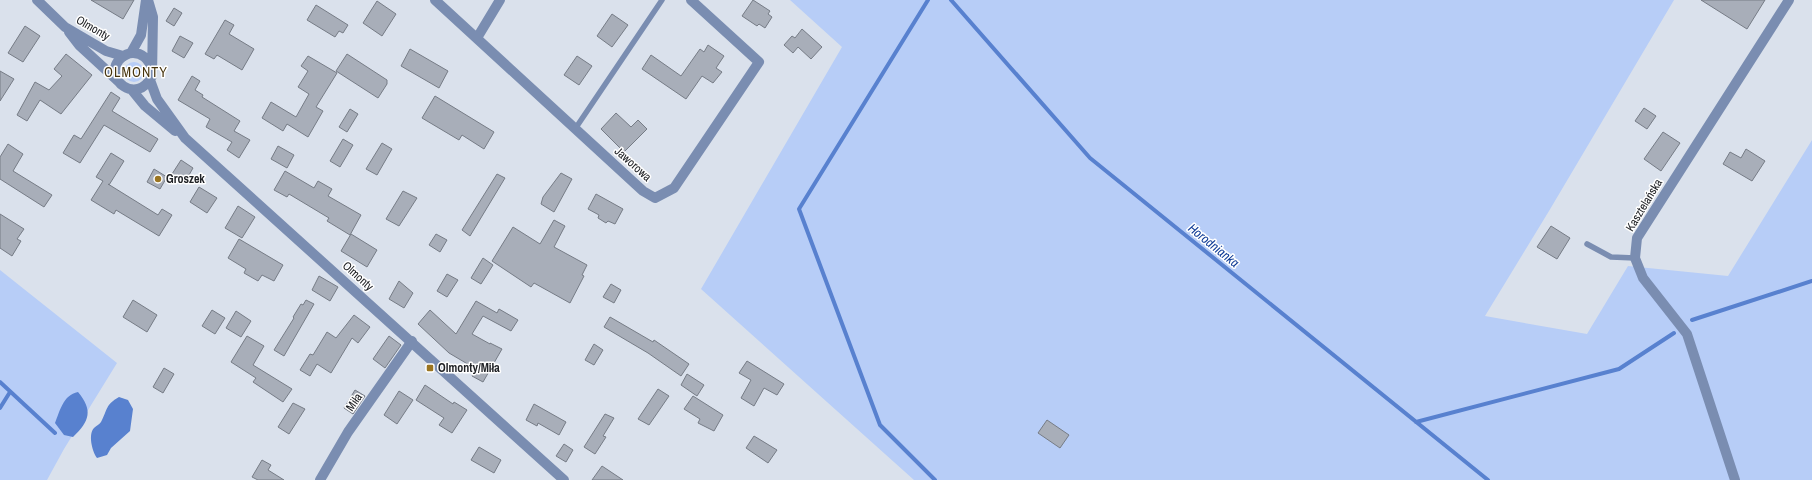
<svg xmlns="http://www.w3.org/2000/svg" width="1812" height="480" viewBox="0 0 1812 480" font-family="'Archivo Narrow',sans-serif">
<rect width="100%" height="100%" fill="#dae1ec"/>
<path fill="#b7cdf7" d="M790,0h884l-125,211 -64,105 102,18 41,-68 100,10 84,-136v340h-898l-213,-191 141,-242z
M124 72a10 10 0 1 1 20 0a10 10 0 1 1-20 0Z
M0,270l117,93 -53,86 -17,31h-47z"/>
<path fill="#5881cf" d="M78,392c15,18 12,29 -5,45l-9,-2 -9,-12c5,-12 8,-28 23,-31z
M119,397l9,3 5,9 -3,22 -19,17 -4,7 -10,3c-5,-7 -9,-24 -3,-30 3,-3 5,-3 7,-6 7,-13 4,-17 18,-25z"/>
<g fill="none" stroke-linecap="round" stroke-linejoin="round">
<path stroke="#5881cf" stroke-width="4" d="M928,0l-129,209 81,216 55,55
M951,0l139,158 398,322
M1692,320l120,-39
M0,382l55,51
M0,408l10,-16
M1416,422l203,-53 55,-36"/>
</g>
<path fill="#a8aeb9" stroke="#767c86" d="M91,0h43l-11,19z
M753,0l17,11 -2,3 4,3 -7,11 -6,-4 -2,2 -15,-10z
M1701,0h64l-18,29z
M377,1l19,13 -14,22 -19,-13z
M316,5l32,20 -5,8 -4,-2 -4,6 -28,-17z
M174,8l8,5 -8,13 -8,-5z
M612,14l16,11 -16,22 -15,-11z
M225,20l9,5 -5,9 25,15 -12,21 -25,-15 -3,4 -9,-5z
M25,26l15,10 -17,26 -15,-9z
M802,29l20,18 -11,12 -13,-12 -5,6 -9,-8 8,-9 3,2z
M180,36l13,7 -9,15 -12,-7z
M708,45l16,11 -8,12 6,4 -9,11 -11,-7 -16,23 -44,-30 9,-14 30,21 19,-27 4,3z
M410,49l38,22 -9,17 -38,-22z
M66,54l26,21 -31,39 -21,-14 -13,21 -10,-6 18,-33 14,8 13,-14 -8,-7z
M347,54l40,26v4l-9,14 -42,-27z
M308,56l29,17 -21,34 7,4 -15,26 -21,-13 -4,7 -21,-13 9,-16 25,15 13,-23 -11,-7 10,-16 -7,-5z
M577,56l15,10 -13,19 -15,-10z
M0,71l14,8 -14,22z
M192,76l8,5 -5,9 8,5 -1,2 38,24 -6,10 16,9 -11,18 -12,-8 5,-8 -26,-15 4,-8 -32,-19z
M111,92l9,6 -8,13 46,28 -8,13 -46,-27 -24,38 -17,-10 11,-18 7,4z
M435,96l59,36 -10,17 -22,-14 -3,5 -37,-22z
M1644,108l12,8 -9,13 -12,-8z
M350,109l8,5 -11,18 -8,-5z
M616,113l15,14 7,-7 9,9 -23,23 -23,-23z
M1663,132l17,11 -19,28 -17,-12z
M343,139l10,6 -13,22 -10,-6z
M382,143l10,6 -15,26 -11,-6z
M8,144l15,10 -10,17 39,24 -8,12 -44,-28v-22z
M278,146l16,9 -7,13 -16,-9z
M1746,149l19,12 -13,20 -29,-17 7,-12 11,6z
M111,153l13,8 -15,24 -1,-1 50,31 4,-6 10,6 -13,21 -43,-26 -2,4 -23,-14 12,-19 -7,-4z
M181,160l12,8 -8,14 -13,-8z
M154,169l13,8 -7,12 -13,-7z
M285,171l29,17 4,-7 14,8 -4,7 33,19 -11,20 -23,-14 2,-3 -40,-24 -2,3 -13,-7z
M561,173l11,6 -18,33 -13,-8 2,-7z
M497,174l8,4 -35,58 -8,-6z
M199,187l18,11 -10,15 -17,-11z
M403,191l14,7 -18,28 -13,-7z
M596,194l27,15 -8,15 -7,-3 -2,2 -8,-5 1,-3 -11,-6z
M238,206l17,11 -13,21 -17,-10z
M0,214l24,15 -7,10 4,2 -9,15 -12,-8z
M554,220l11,6 -11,21 33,18 -5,10 2,1 -14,27 -36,-20 -3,4 -39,-26 21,-34 27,17z
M1551,226l19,12 -13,21 -20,-12z
M351,234l26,16 -10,17 -26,-16z
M436,234l11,6 -7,12 -11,-7z
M239,239l44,26 -9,16 -12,-6 -4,6 -14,-8 2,-4 -18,-11z
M483,258l10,7 -12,19 -10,-6z
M447,274l11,6 -11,17 -10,-6z
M319,276l19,11 -8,14 -18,-11z
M399,281l14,12 -9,15 -15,-9z
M611,284l10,6 -7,13 -11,-6z
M133,300l24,15 -10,17 -24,-15z
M306,300l8,4 -30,52 -10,-6 20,-32 -1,-1 8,-13 2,1z
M476,301l21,12 2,-4 19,11 -7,11 -28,-15 -11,18 18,10v-1l12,6 -19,33 -11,-6 4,-7 -27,-16 -31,-29 12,-14 26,24z
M212,310l13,8 -10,16 -13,-8z
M236,311l15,10 -10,16 -15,-9z
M354,315l16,12 -12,16 -6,-5 -21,35 -14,-9 -7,12 -10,-6 10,-16 3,1 14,-23 9,6z
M610,317l43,25 1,-2 35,24 -8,12 -33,-23 -44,-26z
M247,336l17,10 -11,19 39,24 -9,13 -30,-20 3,-4 -25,-16z
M389,336l12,9 -16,23 -12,-9z
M594,344l9,6 -9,15 -9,-5z
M747,361l37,23 -7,11 -13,-7 -10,18 -13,-8 10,-18 -12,-7z
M164,368l10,6 -11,19 -10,-6z
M687,374l17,11 -7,11 -16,-11z
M425,385l28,19 1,-2 13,8 -15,23 -13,-8 5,-7 -28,-18z
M658,389l11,7 -20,29 -11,-6z
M355,390l10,6 -12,18 -9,-6z
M399,391l14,9 -16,24 -13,-9z
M693,396l30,19 -9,16 -16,-8 2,-4 -16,-10z
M293,403l12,6 -16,25 -11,-7z
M534,404l32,18 -7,13 -21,-12 -1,3 -11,-6z
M605,414l9,4 -11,18 3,1 -11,17 -11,-7z
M1047,420l22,15 -9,13 -22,-15z
M754,436l23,14 -9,13 -22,-15z
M564,444l9,6 -7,12 -10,-6z
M479,447l22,13 -7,13 -23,-13z
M262,460l9,5 -3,5 16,10h-26l-6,-3z
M602,466l21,14h-31z"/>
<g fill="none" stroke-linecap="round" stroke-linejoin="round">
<path stroke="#7a8db1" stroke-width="5.5" d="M575,129l87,-129
M1587,244l24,13 24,1"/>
<path stroke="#7a8db1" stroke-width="10" d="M37,0l28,27 41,24 17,5
M435,0l208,191 12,7 19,-10 85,-126 -68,-62
M69,32l10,13 38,35
M477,38l23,-38
M320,480l28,-48 64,-91
M1735,480l-48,-146 -44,-56 -8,-20 2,-20 152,-238"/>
<path stroke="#7a8db1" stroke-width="10" d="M148,0l5,17 -1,59c-15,30 -49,3 -33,-16 4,-4 8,-7 14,-7 10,0 14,6 19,14
M131,53l10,-18 5,-35
M150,80l7,19 28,39 379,342
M132,90l13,16 30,25"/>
</g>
<g fill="#9b7521" stroke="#fff" stroke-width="1.5">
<circle cx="158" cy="179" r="4"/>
<rect x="426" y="364" width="8" height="8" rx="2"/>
</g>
<g text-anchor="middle" stroke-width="3" stroke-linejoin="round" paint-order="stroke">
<g font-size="12" fill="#202226" stroke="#fff">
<text transform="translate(93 28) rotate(30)" y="4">Olmonty</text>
<text transform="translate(633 164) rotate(42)" y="4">Jaworowa</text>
<text transform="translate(1644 205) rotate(-59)" y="4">Kasztelańska</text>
<text transform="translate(358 276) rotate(42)" y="4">Olmonty</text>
<text transform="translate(354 402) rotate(-55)" y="4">Miła</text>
</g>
<g font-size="12" font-weight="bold" fill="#202226" stroke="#fff" text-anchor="start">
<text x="166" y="183">Groszek</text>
<text x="438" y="372">Olmonty/Miła</text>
</g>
<g font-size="13" font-style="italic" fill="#0c3995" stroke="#fff">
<text transform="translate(1214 245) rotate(39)" y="5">Horodnianka</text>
</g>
<g font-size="14" letter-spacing="1" fill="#47340d" stroke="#fff">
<text x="136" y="77">OLMONTY</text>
</g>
</g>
</svg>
